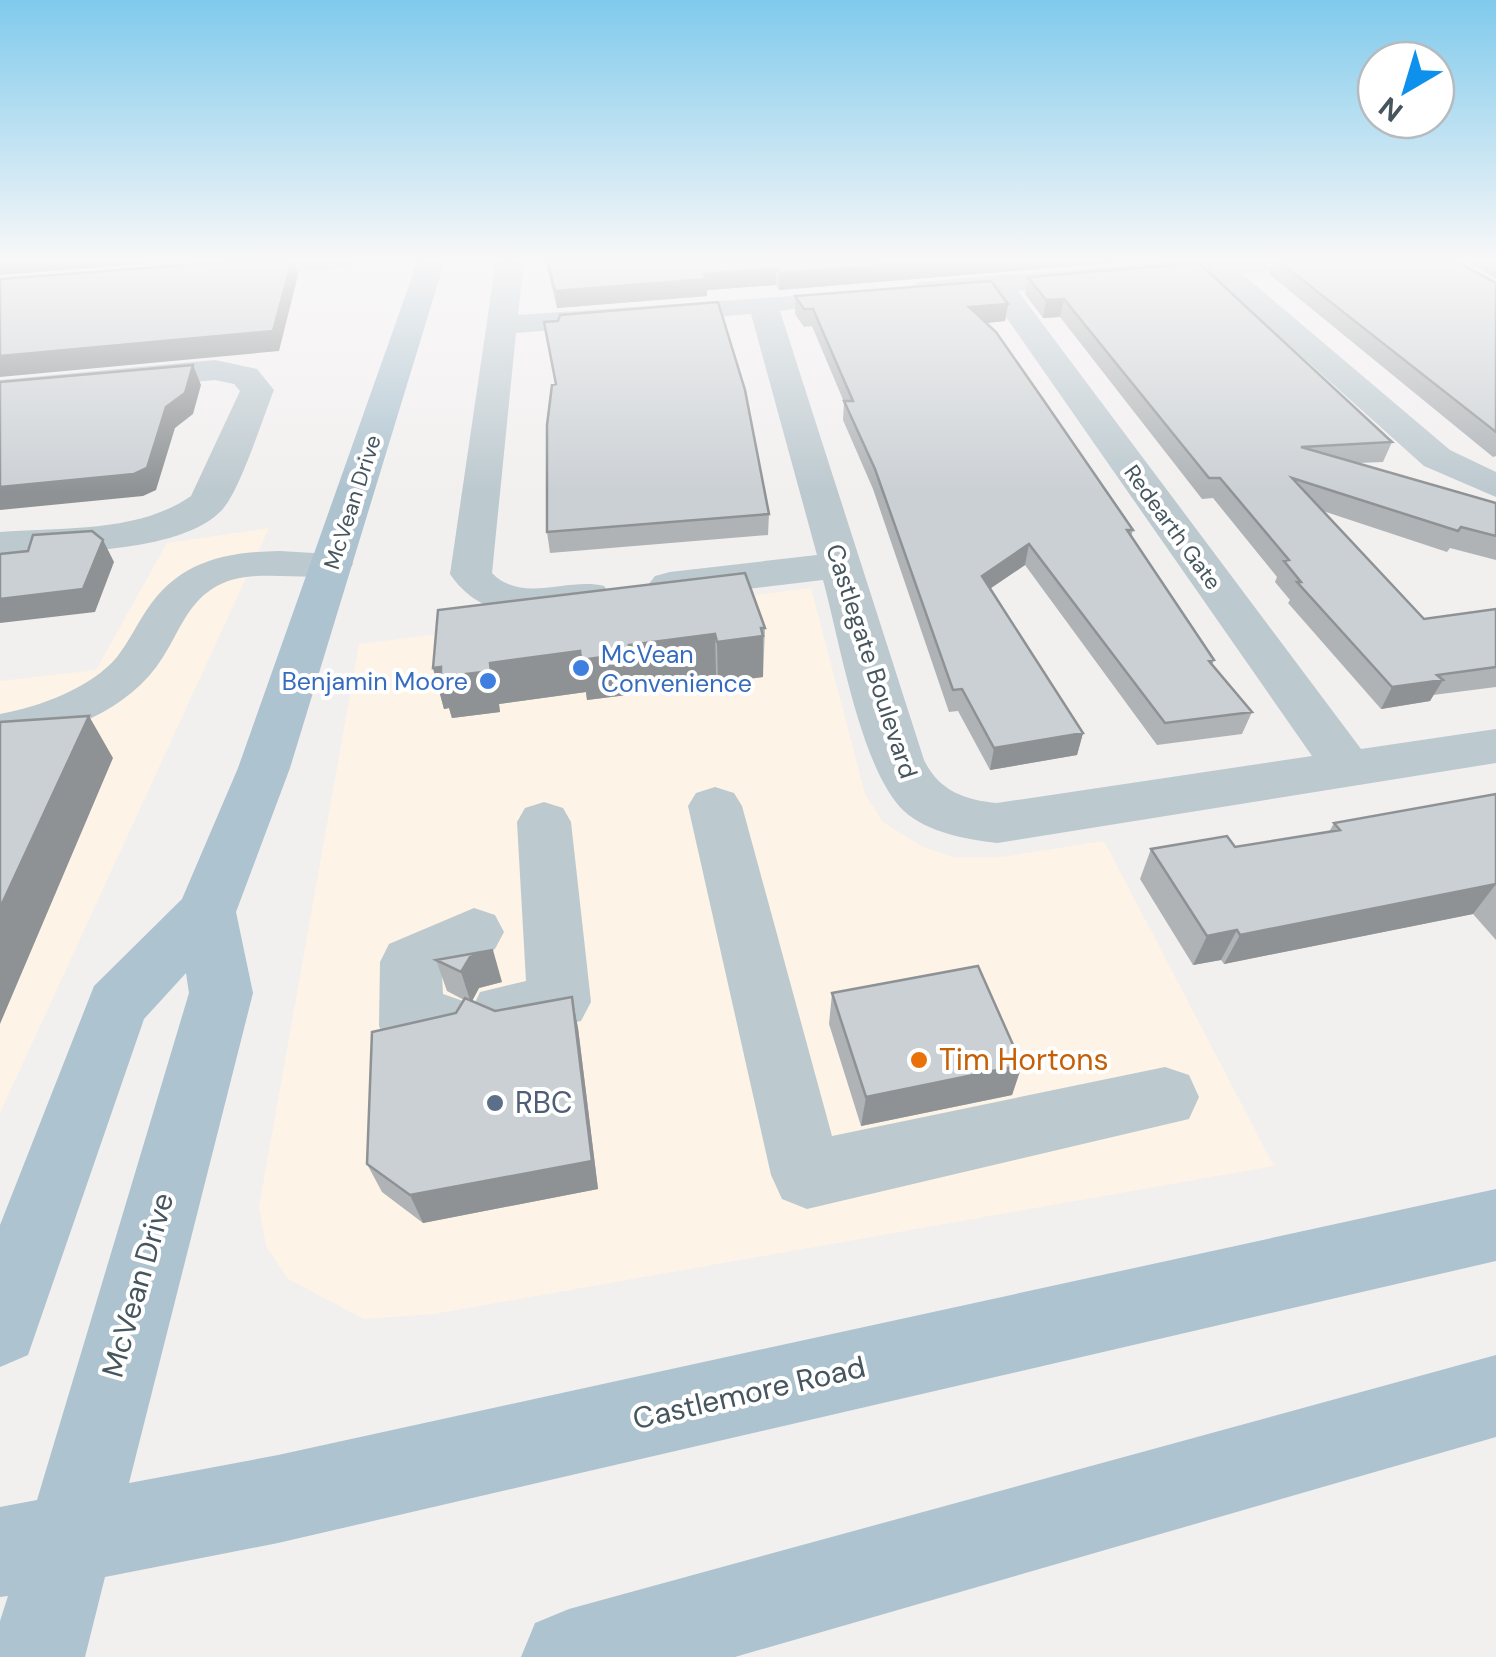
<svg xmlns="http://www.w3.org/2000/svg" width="1496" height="1657" viewBox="0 0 1496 1657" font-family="'DM Sans',sans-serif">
<rect width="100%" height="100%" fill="#f2efef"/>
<path fill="#fdf3e7" d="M269,528l-269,585v-432l96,-11 71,-127z
M811,588l54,206 18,28 40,25 31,10h48l102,-16 170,325 -840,148 -70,5 -76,-40 -22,-33 -7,-39 100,-563z"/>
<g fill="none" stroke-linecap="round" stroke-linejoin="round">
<path fill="#bcc9cf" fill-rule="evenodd" d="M359,260l-13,8 -127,10 -14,-8 4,-6z
M496,260h28l-6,55 289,-20 5,6 -5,6 -27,4 144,449c15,31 41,40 73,43l315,-47 -322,-462 -72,6 -14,-9 14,-9 276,-22h116l-13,8 -56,5 209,177 46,22v25l-72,-31 -213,-191 -193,16 343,458 135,-20v34l-499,80c-31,-4 -69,-10 -93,-32 -43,-40 -65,-173 -81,-231l-153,18 -15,-4 -7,-9 7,-9 15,-4 147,-17 -66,-241 -235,19 -24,240c30,31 76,4 112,13l7,9 -7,9c-56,14 -118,23 -154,-30z
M215,360l42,9 17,21c-11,27 -34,101 -52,120 -43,45 -163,41 -222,46v-24c63,-5 138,1 191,-36l49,-105 -6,-7 -19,-4 -215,20v-20z
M280,551l67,4 6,9 -6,9c-43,11 -97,-9 -135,16 -25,16 -34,45 -49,68 -34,55 -102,78 -163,89v-32c39,-7 91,-26 117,-57 11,-14 19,-31 29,-46 32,-49 77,-59 134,-60z
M715,787l19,6 8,13 90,330 333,-69 24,8 10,22 -10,22 -382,90 -25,-10 -11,-24 -83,-369 8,-13z
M544,802l19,6 8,14 20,180 -10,19 -78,17 -23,-8 -9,-19 9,-19 46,-11 -9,-159 8,-14z
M474,908l21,7 9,17 -9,17 -53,26 1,19 23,8 9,19 -9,19 -55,13 -23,-8 -9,-19 1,-64 9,-18z"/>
<path fill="#adc3cf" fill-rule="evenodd" d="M418,260h27l-155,508 -54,144 17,81 -124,490 149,-28 1218,-266v72l-1218,282 -173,34 -20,80h-85v-36l8,-25 -8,1v-90l37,-7 152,-507 -3,-20 -42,46 -116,336 -28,12v-142l94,-239 88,-87 56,-131z
M1496,1355v82l-761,220h-214l14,-34 34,-14z"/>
</g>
<path fill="#afb3b6" d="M545,260h601l-367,30 -3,-5 -69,5v6l-150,12z
M1274,260h180l42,23v173l-3,1 -224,-183z
M1465,260h31v19z
M1028,277l364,165 -9,20 -25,1 138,40v57l-46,-12 -3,4 -124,-41 101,108 72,-10v78l-63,8 -3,6 -49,8 -93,-106 2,-3 -15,-18 2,-5 -64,-79 -11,1 -142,-182 -17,1 -18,-24z
M795,296l213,8 -3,17 -19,2 147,207 -2,7 83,123 -2,5 40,47 -10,22 -85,11 -132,-180 -35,23 93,145 -6,22 -87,15 -32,-59 -9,1 -76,-223 -30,-69 1,-18 -32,-76 -8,1 -9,-13z
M544,322l225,192 -1,21 -218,18 -3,-21 8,-148z
M765,628l-2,49 -45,6 -2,-8 -82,11 1,8 -48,6 -1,-8 -87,12 1,8 -48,6 -3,-10 -5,1 -11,-41z
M1496,794v146l-23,-26 -249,50 -3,-4 -28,5 -53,-86 11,-30 84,-2 94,-15 5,-9z
M436,960l66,22 -23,6 -7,13 23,10 77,-14 6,31 20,161 -175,34 -41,-31 -15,-28 97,-164 -17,-9z
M832,993l190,72 -10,30 -151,31 -32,-102z"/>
<path fill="#8e9294" d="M0,260h186l-186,15z
M294,260l4,15 -19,76 -279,26v-21z
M946,260h200l-367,30 1,-17z
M776,268v17l-69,5v6l-150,12 -2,-17 149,-17z
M1064,299l-4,18 -17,1 3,-18z
M1008,304l-3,17 -38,4 2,-18z
M193,365l8,20 -8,29 -18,14 -19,62 -13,6 -143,14v-23l166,-80z
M103,540l11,22 -19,50 -95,11v-24z
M1029,544l-4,21 -47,32 4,-21z
M715,634l1,41 -82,11 1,8 -48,6 -1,-8 -87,12 1,8 -48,6 -3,-10 -5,1 -11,-41 57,-5z
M763,636v41l-45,6 -1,-41z
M1443,680l-13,21 -49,8 11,-22z
M89,716l24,42 -113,266v-116z
M1083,733l-6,22 -87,15 4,-22z
M1496,884l-23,30 -249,50 16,-29z
M1237,930l-16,30 -28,5 14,-29z
M493,950l9,32 -23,6 -8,15 -10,-31 9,-15z
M572,997l6,31 20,161 -175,34 -13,-28z
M1022,1065l-10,30 -151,31 5,-29z"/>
<path fill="#cbd0d4" stroke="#8e9294" stroke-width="2.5" d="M253,260h39l-19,71 -273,25v-77z
M547,260h399l-166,13 -4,-5 -72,6 3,5 -152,12z
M1277,260h177l42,23v149z
M1199,263l193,179 -91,5 195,56v33l-35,-9 -3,4 -166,-53 132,141 72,-10v58l-59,8 6,5 -51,7 -95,-105h4l-17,-21 5,-1 -69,-82h-11l-145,-179 -18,1 -18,-23z
M991,281l17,23 -39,3 27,25 46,66 91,132h-6l87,130 -5,1 43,51 -87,11 -136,-179 -47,32 101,157 -89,15 -32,-59 -9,1 -78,-221 -31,-68h9l-40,-92h-9l-9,-13z
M718,302l27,88 24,124 -222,18v-107l5,-40 4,-1 -12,-62 14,-1 2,-6z
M193,365l-8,28 -19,14 -19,61 -13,6 -134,13v-105z
M92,531l11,9 -20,49 -83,10v-45l28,-3 5,-16z
M745,573l20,55h-4l2,8 -46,6 -2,-8 -86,11 2,8 -50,7 -1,-9 -90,12 1,8 -50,6v-10l-8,1 5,-58z
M89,716l-89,192v-186z
M1496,794v90l-256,51 -3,-5 -30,6 -56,-87 76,-13 8,11 105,-17 -6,-7z
M493,950l-23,7 -9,15 -25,-12z
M978,966l44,99 -156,32 -34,-104z
M572,997l20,164 -182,34 -43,-31 5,-132 84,-19 9,-15 30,13z"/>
<linearGradient id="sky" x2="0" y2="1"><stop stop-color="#80caec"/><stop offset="0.53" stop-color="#f9f8f8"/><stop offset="1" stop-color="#f9f8f8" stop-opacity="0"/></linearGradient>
<rect width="1496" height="492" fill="url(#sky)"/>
<g fill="#3f7fe0" stroke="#fff" stroke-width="4">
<circle cx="581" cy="668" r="10"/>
<circle cx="488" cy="681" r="10"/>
</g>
<circle fill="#e8710a" stroke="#fff" stroke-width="4" cx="919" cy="1060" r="10"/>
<circle fill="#5c6f8a" stroke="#fff" stroke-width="4" cx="495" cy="1103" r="10"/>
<g text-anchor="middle" stroke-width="8" stroke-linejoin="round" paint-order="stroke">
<g font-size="22" fill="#46565e" stroke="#fff">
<text transform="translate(352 502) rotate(-72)" y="8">McVean Drive</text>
<text transform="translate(1173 527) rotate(54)" y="8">Redearth Gate</text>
</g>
<g font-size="25" fill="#366cbe" stroke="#fff" text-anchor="start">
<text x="601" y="663">McVean<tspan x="601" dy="29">Convenience</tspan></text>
<text x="468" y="690" text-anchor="end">Benjamin Moore</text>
</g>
<g font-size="25" fill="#46565e" stroke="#fff">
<text transform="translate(872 661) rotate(72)" y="9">Castlegate Boulevard</text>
</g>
<g font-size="30" fill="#c56008" stroke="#fff" text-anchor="start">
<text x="939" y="1070">Tim Hortons</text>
</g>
<g font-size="30" fill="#4e5e75" stroke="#fff" text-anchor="start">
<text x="515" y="1113">RBC</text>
</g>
<g font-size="30" fill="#46565e" stroke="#fff">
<text transform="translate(138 1285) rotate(-74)" y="10">McVean Drive</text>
<text transform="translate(749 1393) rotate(-13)" y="10">Castlemore Road</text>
</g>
</g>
<g transform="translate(1406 90) rotate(218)"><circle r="48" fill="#ffffff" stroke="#b5bbbf" stroke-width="2.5"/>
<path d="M0-8L18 38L0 25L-18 38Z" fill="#0e91ec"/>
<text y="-15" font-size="28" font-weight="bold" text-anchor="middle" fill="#46565e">N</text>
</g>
</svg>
